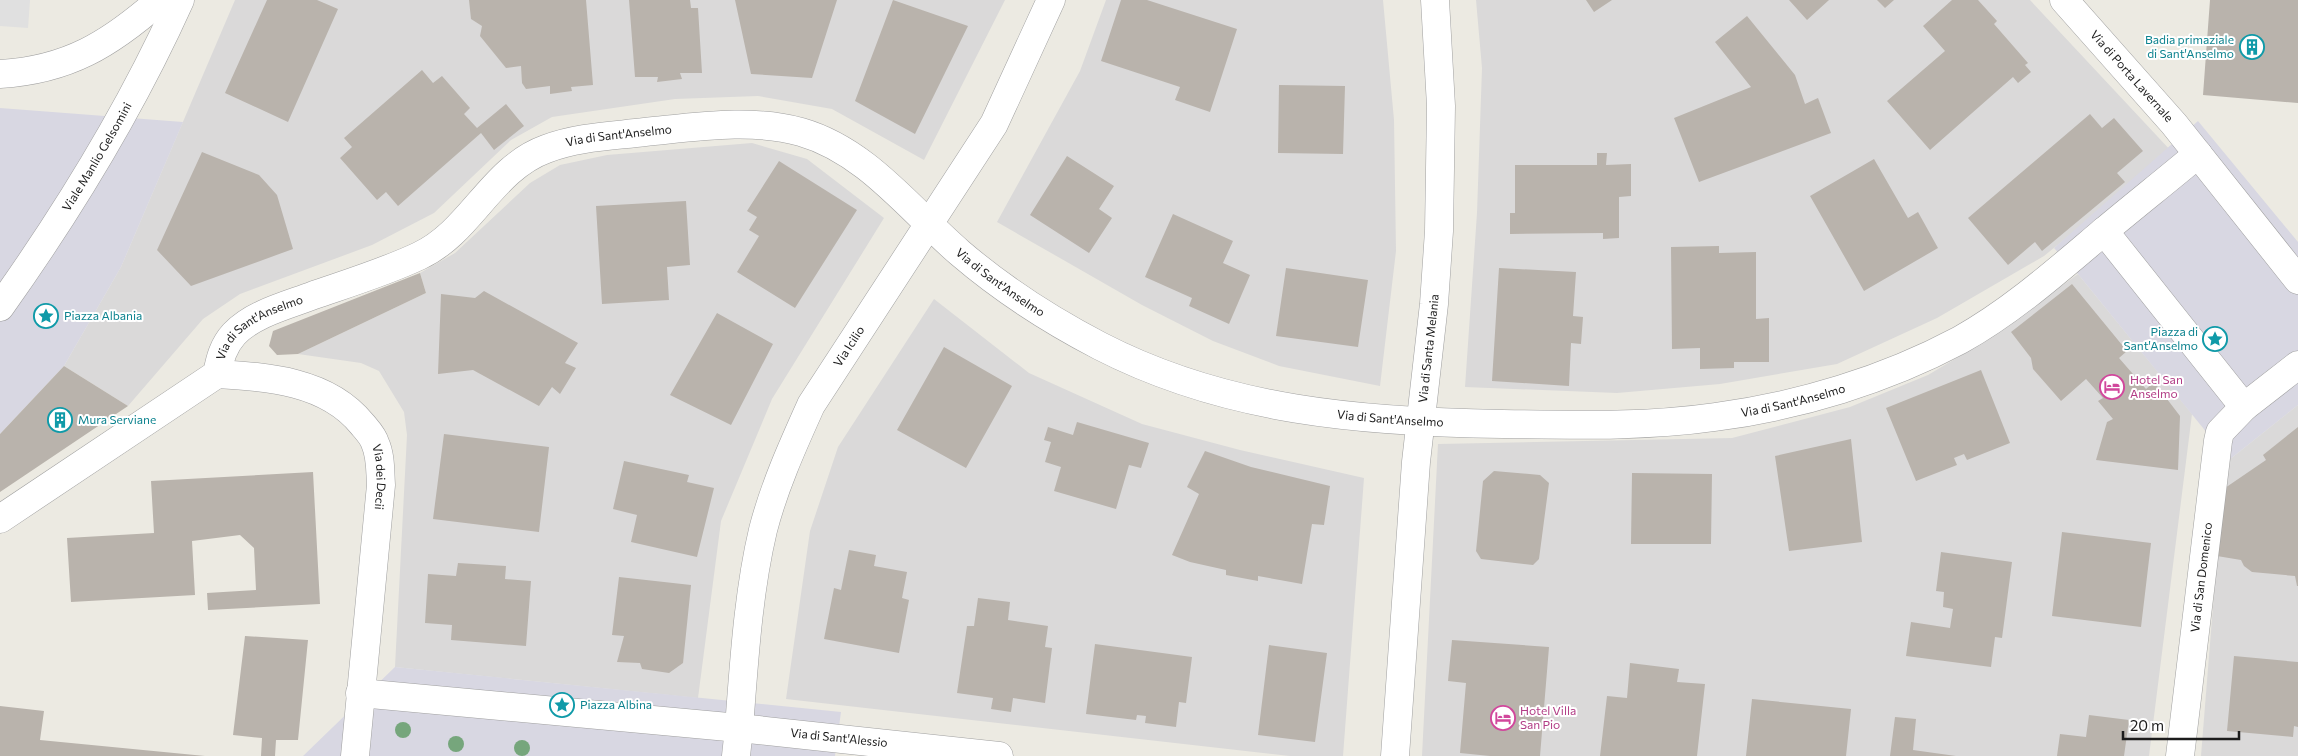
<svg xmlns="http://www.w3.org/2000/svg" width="2298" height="756" viewBox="0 0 2298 756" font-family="Commissioner,sans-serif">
<rect width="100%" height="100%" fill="#eceae2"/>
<path fill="#dad9d9" d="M235,0h770l-81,160 -92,-51 -74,-13 -83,3 -123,18 -41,23 -77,73 -62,32 -132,49 -37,25 -75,87 -64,-40 57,-99z
M1106,0h277l11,120 2,131 -16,135 -101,-20 -66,-25 -71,-36 -145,-83 83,-151z
M1476,0h554l142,152 -128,104 -107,62 -100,46 -117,20 -103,9 -152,-6 12,-174 5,-145z
M752,143l55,16 77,59 -112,181 -51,122 -23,177 -303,-31 12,-232 -3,-23 -25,-41 -18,-8 -63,-9 128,-61 -6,-20 35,-20 75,-70 30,-18 47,-10z
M2078,274l114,140 -43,342h-727l16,-312 294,-6 118,-31 78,-32 62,-37z
M934,299l95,74 113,51 98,26 124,28 -21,278h-53l-504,-57 24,-168 28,-84z
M2298,405v351h-97l16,-200 12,-96z"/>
<path fill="#e0e0e0" d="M0,0h30l-2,28 -28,-2z"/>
<path fill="#d8d7e2" d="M0,108l183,14 -62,145 -57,99 -64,68z
M2198,121l100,121v163l-69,55 -151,-186 -24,-26z
M395,667l446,45 -6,44h-532z"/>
<path fill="#b9b3ac" d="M267,0h50l21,9 -50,113 -63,-29z
M469,0h117l7,85 -22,2 1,4 -22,3v-8l-24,3 -4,-6 -1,-17 -15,2 -26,-32 2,-10 -11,-7z
M629,0h61l1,8h7l4,65h-22l2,6 -25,3 1,-5h-23z
M735,0h102l-25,78 -61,-4z
M893,0l75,26 -53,108 -60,-33z
M1121,0h26l90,29 -27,83 -35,-12 5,-13 -79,-26z
M1586,0h26l-18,12z
M1789,0h40l-22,20z
M1877,0h17l-9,8z
M1952,0h26l19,21 -3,3 34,39 -3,2 6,7 -13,11 -5,-6 -83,73 -43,-49 58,-50 -22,-25z
M2210,0h88v103l-95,-8z
M1747,16l48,59 10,29 13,-6 13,35 -132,49 -25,-64 77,-31 -36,-45z
M422,70l11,13 9,-7 28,32 -6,6 13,14 29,-24 18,22 -30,24 -13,-17 -83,73 -12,-14 -9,8 -37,-42 12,-11 -8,-9z
M1279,85l66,1 -2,68 -65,-1z
M2090,114l12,14 12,-10 29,33 -26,22 8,9 -83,69 -7,-9 -27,23 -40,-47z
M202,152l57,23 18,20 16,54 -102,37 -34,-36z
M1597,153h10l-1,12 25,-1v32l-12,1v41l-16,1v-6l-93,1v-21h5v-48h82z
M1067,156l47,30 -15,23 13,9 -23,35 -59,-38z
M1874,159l34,59 10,-6 20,36 -74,43 -54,-95z
M779,161l78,49 -62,98 -58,-36 22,-36 -10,-6 8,-13 -10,-6z
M686,201l4,64 -23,2 2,33 -67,4 -6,-98z
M1173,214l60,27 -10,22 27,12 -21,49 -40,-18 3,-8 -47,-21z
M1719,246v7l37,-1v67l13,-1v44h-35v6l-34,1v-21l-28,1 -1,-102z
M1286,268l82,12 -10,67 -82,-11z
M1499,268l77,4 -3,44 10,1 -2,27 -10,-1 -2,43 -77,-5z
M420,273l6,20 -128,61 -21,1 -8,-9 4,-15z
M2072,284l55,67 -8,7 27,31 8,-7 26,34 -2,54 -82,-10 11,-38 6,-3 -15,-18 5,-3 -17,-19 -25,22 -28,-32 -2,-11 -20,-26z
M484,291l94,52 -13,20 11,5 -16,26 -8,-7 -13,19 -66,-36 -35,4 3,-80 34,4z
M717,313l56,31 -42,81 -61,-30z
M944,347l68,39 -46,82 -69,-38z
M64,366l64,40 -128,86v-58z
M1981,370l29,73 -43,17 -3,-6 -10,4 3,7 -41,16 -30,-73z
M1077,422l72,21 -8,25 -12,-3 -13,44 -62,-18 7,-24 -16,-5 6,-20 -7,-2 4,-13 25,8z
M2298,427v159h-1l-2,-10 -43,-4 -8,-6 -3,-6 -24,-4 8,-68 41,-28 -3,-5z
M444,434l105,13 -10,85 -106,-13z
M1851,439l11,103 -73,9 -14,-95z
M1205,451l46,16 79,19 -6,39 -12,-1 -10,60 -44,-8v5l-32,-6v-5l-36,-8 -18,-7 27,-61 -12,-7z
M624,461l65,14 -2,7 27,6 -17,69 -66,-15 6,-27 -24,-6z
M1494,471l46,4 9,8 -10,76 -6,6 -52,-6 -5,-8 7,-70z
M313,472l7,132 -112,6 -1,-17 49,-3 -2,-42 -14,-13 -48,6 3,54 -124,7 -4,-64 87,-5 -3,-52z
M1632,473l80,1 -1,70h-80z
M2062,532l89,11 -10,84 -89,-11z
M849,550l27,5 -2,11 33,6 -5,26 7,2 -10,53 -75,-14 10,-51 7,2z
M1941,552l71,10 -10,76 -7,-1 -4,30 -85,-11 5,-34 39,6 3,-19 -10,-2 1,-15 -8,-1z
M458,563l48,3 -1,13 26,2 -5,65 -75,-6 1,-15 -27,-2 3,-49 28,2z
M619,577l72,8 -8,78 -14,10 -27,-4 -2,-6 -23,-1 7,-26 -12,-1z
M978,598l32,4 -2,18 40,6 -3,21 7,1 -7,55 -32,-5 -2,14 -20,-3 2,-11 -36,-5 10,-67h7z
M245,636l63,4 -10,100h-22l-1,16h-14l1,-18 -29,-3z
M1452,640l97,7 -9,109h-50l-30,-3 6,-70 -18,-2z
M1095,644l97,13 -6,46 -7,-1 -3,25 -31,-4 1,-7 -9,-1 -1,5 -50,-6z
M1269,645l58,8 -12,89 -57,-7z
M2234,656l64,6v65l-4,-1 -1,11 -66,-6z
M1630,663l49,6 -2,13 28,2 -8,72h-97l7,-60 20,2z
M1752,699l99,10 -5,47h-100z
M0,706l44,5 -4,29 165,16h-205z
M2089,715l40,5 -5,36h-67l3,-22 26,3z
M1895,717l21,2 -3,31 43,6h-66z"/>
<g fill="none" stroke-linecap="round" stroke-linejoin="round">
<defs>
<g id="minor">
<path id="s1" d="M2064,0l110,124 124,156"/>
<path d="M0,74c68,-4 110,-30 160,-74"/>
<path d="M2104,231l140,176 54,-42"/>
<path id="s2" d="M0,307c69,-97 131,-198 180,-307"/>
<path id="s3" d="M217,374c51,3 110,7 145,50 5,6 11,12 13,19 6,13 5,28 6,42l-26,271"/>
<path id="s4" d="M0,519l217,-145c3,-15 6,-28 17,-40 20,-21 54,-29 80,-39 35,-12 71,-23 105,-39 52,-24 72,-87 127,-107 31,-12 66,-13 99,-17 51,-5 106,-14 156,0 66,19 109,78 159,121 42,36 90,67 140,93 126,65 263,76 403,78 71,1 142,3 212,-7 84,-11 170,-37 245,-77 52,-29 98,-70 143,-108 31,-26 64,-52 95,-78"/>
<path d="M360,693l379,35 -3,28"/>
<path id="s5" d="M999,756l-260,-28c5,-65 9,-135 24,-198 11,-43 30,-85 48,-125l183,-281 57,-124"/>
<path id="s6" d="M1395,756l21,-294 18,-158 5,-73 2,-125 -6,-106"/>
<path id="s7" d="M2180,756l38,-315 2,-9 24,-25"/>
</g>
</defs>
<use href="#minor" stroke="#a0a0a0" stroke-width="29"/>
<use href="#minor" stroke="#fff" stroke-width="28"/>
</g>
<g fill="#76a67c">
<circle cx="403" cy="730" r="8"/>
<circle cx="456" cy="744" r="8"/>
<circle cx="522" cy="748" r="8"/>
</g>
<defs>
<symbol id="building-ring" viewBox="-11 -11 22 22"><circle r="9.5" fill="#fff" stroke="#0f9aa8" stroke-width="1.5"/><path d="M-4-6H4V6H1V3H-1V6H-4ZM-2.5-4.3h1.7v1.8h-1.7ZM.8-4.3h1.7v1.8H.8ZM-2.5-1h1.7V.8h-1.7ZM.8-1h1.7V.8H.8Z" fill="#0f9aa8"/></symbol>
<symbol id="sight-ring" viewBox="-11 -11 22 22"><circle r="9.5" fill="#fff" stroke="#0f9aa8" stroke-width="1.5"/><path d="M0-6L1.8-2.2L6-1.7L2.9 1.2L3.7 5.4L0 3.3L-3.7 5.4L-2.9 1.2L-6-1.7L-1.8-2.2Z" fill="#0f9aa8"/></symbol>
<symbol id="hotel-ring" viewBox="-11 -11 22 22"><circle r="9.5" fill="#fff" stroke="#d1479c" stroke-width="1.5"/><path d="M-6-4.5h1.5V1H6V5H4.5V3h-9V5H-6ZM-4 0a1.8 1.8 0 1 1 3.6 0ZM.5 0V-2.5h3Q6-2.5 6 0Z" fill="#d1479c"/></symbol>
</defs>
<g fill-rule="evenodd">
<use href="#building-ring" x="2238" y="33" width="28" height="28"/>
<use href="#sight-ring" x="32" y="302" width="28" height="28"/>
<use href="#sight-ring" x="2201" y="325" width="28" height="28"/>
<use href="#hotel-ring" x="2098" y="373" width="28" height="28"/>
<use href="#building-ring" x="46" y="406" width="28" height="28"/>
<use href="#sight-ring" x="548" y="691" width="28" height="28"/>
<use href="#hotel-ring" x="1489" y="704" width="28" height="28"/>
</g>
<g text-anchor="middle" stroke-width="4" stroke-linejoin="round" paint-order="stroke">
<g font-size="12" fill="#0d838f" stroke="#fff" text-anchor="start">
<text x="2234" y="44" text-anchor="end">Badia primaziale<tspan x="2234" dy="14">di Sant'Anselmo</tspan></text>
<text x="64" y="320">Piazza Albania</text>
<text x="2198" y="336" text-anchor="end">Piazza di<tspan x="2198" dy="14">Sant'Anselmo</tspan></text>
<text x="78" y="424">Mura Serviane</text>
<text x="580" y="709">Piazza Albina</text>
</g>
<g font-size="12" fill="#1c1c1c" stroke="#fff">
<text dy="4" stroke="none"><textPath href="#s1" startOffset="102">Via di Porta Lavernale</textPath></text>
<text dy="4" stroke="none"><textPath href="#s4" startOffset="749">Via di Sant'Anselmo</textPath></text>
<text dy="4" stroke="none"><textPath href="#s2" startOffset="179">Viale Manlio Gelsomini</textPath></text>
<text dy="4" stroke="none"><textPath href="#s4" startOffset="1184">Via di Sant'Anselmo</textPath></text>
<text dy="4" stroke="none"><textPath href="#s4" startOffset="329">Via di Sant'Anselmo</textPath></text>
<text dy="4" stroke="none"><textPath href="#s5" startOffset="665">Via Icilio</textPath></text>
<text dy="4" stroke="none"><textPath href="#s6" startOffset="409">Via di Santa Melania</textPath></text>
<text dy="4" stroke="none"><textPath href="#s4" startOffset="2009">Via di Sant'Anselmo</textPath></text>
<text dy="4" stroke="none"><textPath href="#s4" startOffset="1604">Via di Sant'Anselmo</textPath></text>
<text dy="4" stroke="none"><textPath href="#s3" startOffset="216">Via dei Decii</textPath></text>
<text dy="4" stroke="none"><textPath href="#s7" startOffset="180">Via di San Domenico</textPath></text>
<text transform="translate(839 738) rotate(6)" y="4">Via di Sant'Alessio</text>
</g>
<g font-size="12" fill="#b23c85" stroke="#fff" text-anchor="start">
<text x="2130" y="384">Hotel San<tspan x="2130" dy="14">Anselmo</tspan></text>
<text x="1520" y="715">Hotel Villa<tspan x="1520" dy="14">San Pio</tspan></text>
</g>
</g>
<path d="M2123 731v8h116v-8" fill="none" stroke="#1c1c1c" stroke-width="2.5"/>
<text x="2130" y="731" font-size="15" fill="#1c1c1c" stroke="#ffffff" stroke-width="4" paint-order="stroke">20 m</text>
</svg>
